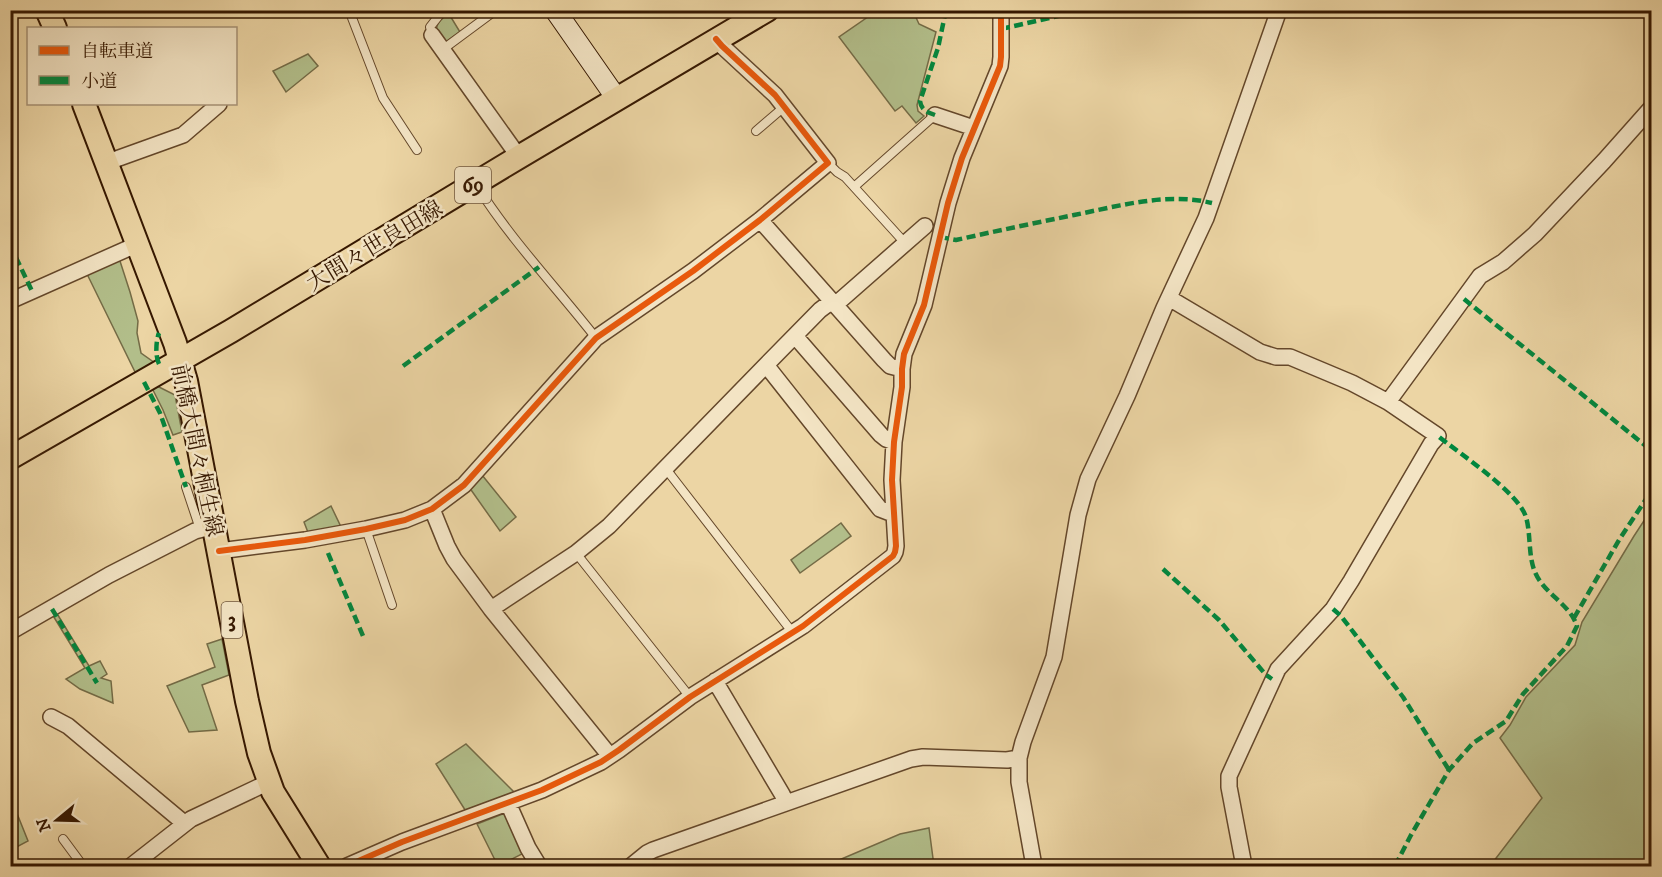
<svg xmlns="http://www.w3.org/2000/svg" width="1662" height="877" viewBox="0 0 1662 877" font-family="'IM FELL DW Pica','Noto Serif JP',serif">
<rect width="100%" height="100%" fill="#ecd5a4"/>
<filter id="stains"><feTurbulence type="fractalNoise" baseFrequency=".00333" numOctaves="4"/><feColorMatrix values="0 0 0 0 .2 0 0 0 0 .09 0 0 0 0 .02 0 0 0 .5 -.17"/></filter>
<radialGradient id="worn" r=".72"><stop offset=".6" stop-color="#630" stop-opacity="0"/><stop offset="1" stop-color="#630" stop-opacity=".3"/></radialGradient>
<path fill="#b2be8a" stroke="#746b46" stroke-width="1.5" d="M878,10l35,1 6,13 17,8 -19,73 1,6 6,5 -8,7 -14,-17 -7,5 -56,-74z
M449,14l11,18 -16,11 -8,-13c1,-7 6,-13 13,-16z
M308,54l10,12 -32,26 -13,-21z
M119,258l11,34 8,29 -1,12 4,20 14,10 -17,15 -52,-106z
M155,385l20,10 7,37 -9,3 -10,-25 -12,-24z
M482,475l34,42 -16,14 -31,-44z
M331,506l11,23 -33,6 -5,-13z
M1651,510v356h-161l52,-68 -42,-60 10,-13 16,-28 49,-52 7,-23 52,-86z
M841,523l10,13 -51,37 -9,-13z
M56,612l33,54 11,-5 7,13 -6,4 10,3 2,22 -33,-14 -14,-10 19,-11 -33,-54z
M222,639l7,36 -27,10 15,45 -28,2 -22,-46 48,-19 -8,-23z
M466,744l50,50 -49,19 -31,-49z
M14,806l14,35 -17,9v-42z
M505,813l19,40 -26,13 -21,-42z
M929,828l5,38h-109l75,-32z"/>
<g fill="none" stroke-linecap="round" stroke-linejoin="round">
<defs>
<path id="lane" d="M349,10l34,88 34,52
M432,35l-2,-8 11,-14 1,-3
M442,50l54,-40
M756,131l28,-24
M828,163l9,9 8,5 60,66
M477,186c34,54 79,101 119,152
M854,187l81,-72
M666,469l127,164
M186,487l14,42
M366,529l26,76
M576,553l114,144
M63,839l20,27"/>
<path id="street" d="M432,35l87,122
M935,115l39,13
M108,162l75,-27 36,-31
M760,220l124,140 6,6 12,3
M1169,298l91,54 16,5h14l62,26 36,19 50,34 -7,8 -80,137 -18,28 -55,60 -49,107v11l15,79
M10,301l128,-57
M835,305l90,-79
M795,336l86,99 5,4 8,3
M766,365l114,144 13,5
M1388,402l92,-126 23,-14 32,-28 69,-73 48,-54
M432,509l15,37 7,13 37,50 119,147
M219,551l86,-11 61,-11 39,-9 27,-11 32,-24 132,-147 97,-67 67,-51 68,-57 -53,-68 -53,-49 -6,-7
M491,609l85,-56 33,-27 157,-161 54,-55 12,-9
M10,632l99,-57 86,-44 20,-5
M715,681l67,113 4,9
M51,717l17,9 116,97
M508,803l20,45 11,18
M131,866l60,-47 78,-37
M347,866l55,-24 140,-52 59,-28 18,-12 71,-53 113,-71 90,-70 2,-4 1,-6 -4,-66 2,-38 8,-55v-18l2,-15 20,-49 24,-102 14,-45 38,-92 1,-9v-47
M631,866l16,-13 6,-3 258,-91 12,-2 84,3 12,-2
M1034,866l-15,-84v-24l4,-16 31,-85 24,-142 10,-36 39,-83 37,-88 42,-90 73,-208"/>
<path id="secondary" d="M555,10l62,89"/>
<path id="primary" d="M47,10l8,18
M84,104l91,239 11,38 61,320 12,52 14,39 46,74
M10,458l221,-127 288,-174 248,-147"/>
</defs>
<use href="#lane" stroke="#64472a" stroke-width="10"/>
<use href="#street" stroke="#64472a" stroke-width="18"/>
<use href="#secondary" stroke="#361801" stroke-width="22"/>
<use href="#primary" stroke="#361801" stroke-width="26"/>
<use href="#lane" stroke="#f3e4c4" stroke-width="8"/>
<use href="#street" stroke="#f3e4c4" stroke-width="15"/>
<use href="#secondary" stroke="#f3e4c4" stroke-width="20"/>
<use href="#primary" stroke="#ecd5a4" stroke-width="22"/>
<path stroke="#00873e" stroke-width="4.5" stroke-dasharray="9 4.5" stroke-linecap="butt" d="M1103,10l9,8
M1001,29l84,-19
M935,115c-8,-3 -14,-5 -15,-14l18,-53 8,-38
M940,237l16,3c40,-9 79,-17 118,-25 45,-9 93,-23 138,-12
M10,245l22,46
M1464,299l188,152
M159,364c-4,-8 -3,-24 0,-31
M403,366l136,-99
M144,382l16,31 26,74
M328,553l35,83
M1163,569l56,51 47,55 6,4
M52,609l45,74
M1333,609l8,7 62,81 46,73
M1574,618l45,-78 33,-50
M1395,866l16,-31 38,-65 24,-27 33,-22 17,-27 44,-48 10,-20c-7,-22 -33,-32 -42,-54 -7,-16 -4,-38 -9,-55 -8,-25 -66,-63 -88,-81"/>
<defs>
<path id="cycleway" d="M219,551l86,-11 61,-11 39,-9 27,-11 32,-24 132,-147 97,-67 67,-51 68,-57 -53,-68 -53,-49 -6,-7
M347,866l55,-24 140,-52 59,-28 18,-12 71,-53 113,-71 90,-70 2,-4 1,-6 -4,-66 2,-38 8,-55v-18l2,-15 20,-49 24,-102 14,-45 38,-92 1,-9v-47"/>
</defs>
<use href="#cycleway" stroke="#f3e4c4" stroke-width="10"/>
<use href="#cycleway" stroke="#e8590c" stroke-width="6"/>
</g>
<g text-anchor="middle" stroke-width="5" stroke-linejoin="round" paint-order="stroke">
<g fill="#f3e4c4" stroke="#6f553c" stroke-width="1.5">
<rect x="455" y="167" width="36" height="36" rx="4.5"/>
<rect x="221.5" y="602" width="21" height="36" rx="4.5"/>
</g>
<g font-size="21" font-weight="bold" fill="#361801">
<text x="473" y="192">69</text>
<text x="232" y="627">3</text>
</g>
<g font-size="22" fill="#361801" stroke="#f3e4c4">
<text transform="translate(374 245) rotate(-31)" y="8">大間々世良田線</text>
<text transform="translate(198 450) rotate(78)" y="8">前橋大間々桐生線</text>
</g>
</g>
<rect width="1662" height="877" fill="none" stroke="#ecd5a4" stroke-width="36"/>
<rect x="12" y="12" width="1638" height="853" fill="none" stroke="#361801" stroke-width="3"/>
<rect x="18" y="18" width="1626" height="841" fill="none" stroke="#361801" stroke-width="1.5"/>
<rect x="27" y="27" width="210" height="78" fill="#f3e4c4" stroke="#a79276" stroke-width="1.5"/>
<rect x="39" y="46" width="30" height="9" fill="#e8590c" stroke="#a79276" stroke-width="1.5"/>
<text x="81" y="57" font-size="18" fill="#361801">自転車道</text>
<rect x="39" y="76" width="30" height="9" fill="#00873e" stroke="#a79276" stroke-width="1.5"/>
<text x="81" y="87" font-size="18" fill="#361801">小道</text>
<g transform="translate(57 820) rotate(251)" stroke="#f3e4c4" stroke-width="4.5" paint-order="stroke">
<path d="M0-4.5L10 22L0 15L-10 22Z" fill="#361801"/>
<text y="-9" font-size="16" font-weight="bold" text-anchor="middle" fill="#361801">N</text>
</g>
<rect width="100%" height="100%" filter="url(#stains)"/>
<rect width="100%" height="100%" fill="url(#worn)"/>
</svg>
